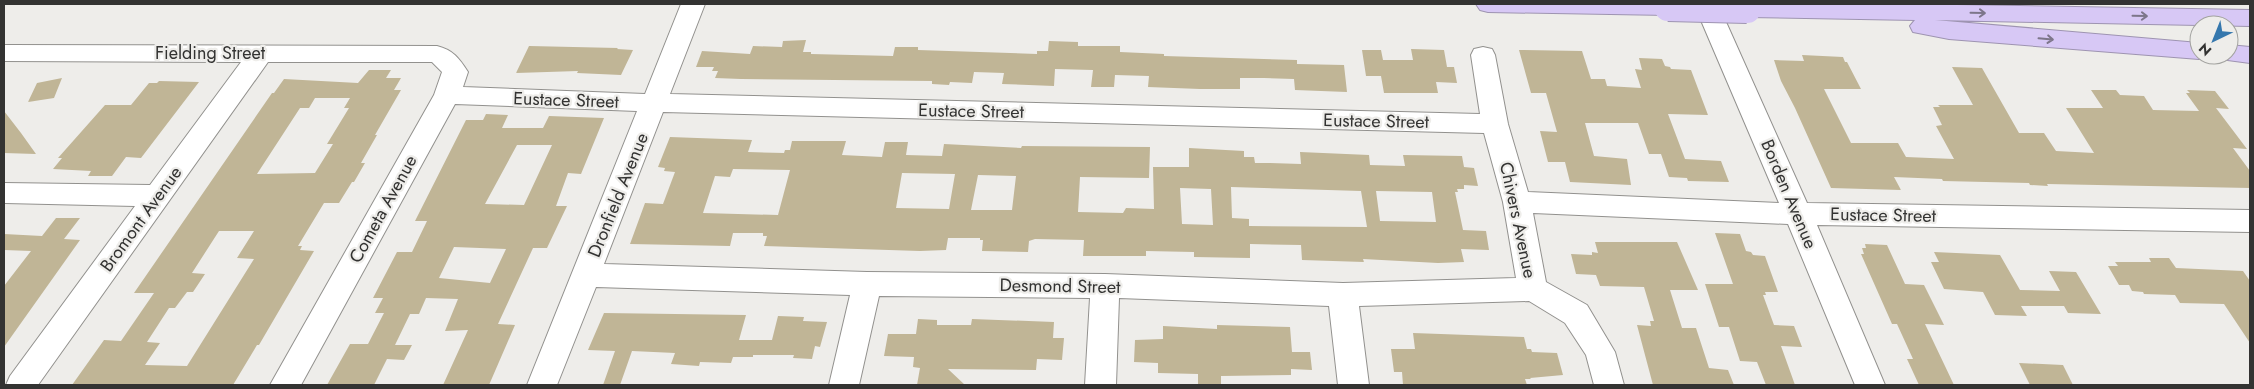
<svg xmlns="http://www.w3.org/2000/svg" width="2254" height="389" viewBox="0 0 2254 389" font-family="Jost,sans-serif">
<rect width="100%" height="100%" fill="#eeedea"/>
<path fill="#c0b596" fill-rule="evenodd" d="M806,40l-3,12h8v2l82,2 2,-9h23v3l119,4v-3h11l1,-10 29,1v4h42v6l44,2v2l133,4v4l47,1 3,27 -52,-2 -1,-11 -30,-1h-24v11h-40l-52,-2 1,-11 -34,-1 -1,12h-23l2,-17 -38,-1 -1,17 -52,-2 2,-11 -30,-1 -2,11 -22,-1 -1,3 -17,-1v-3l-191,-2 -26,-1 3,-7h-6l2,-4h-18l6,-16 48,3 3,-8 29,1 1,-6z
M529,46l89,2 -1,1 16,1 -12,25 -44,-2 1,-2 -62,2z
M1411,49l33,1 3,17h7l3,16 -21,-1 2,11h-54l-3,-17h-15l-4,-26h19l2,10h30z
M1519,50l63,1 9,28h14l2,7 34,2 -6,-19 7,1 -3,-12 23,1 3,7 5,1 1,2 20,1 17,45 -40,-1 17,45 36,2 8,21 -41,-1 -1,-3 -18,-1 -8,-23h-12l-11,-31h-53l9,33 33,3 4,26 -61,-3 -5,-20h-17l-8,-31 17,1 -11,-39h-15z
M1802,55l41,2 2,5h2l14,27h-37l27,54h47l8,14 48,2 -18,-33 6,-1 -9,-18h7l-2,-2h35l-21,-38 30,1 37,65h25l12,18 38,2 -28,-45h37l-12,-18h25l4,5 24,1 9,14 46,1 -13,-18h4l-3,-3 28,1 14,18 -13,-1 31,41 -14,-1 17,23v17l-203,-4 1,2 -18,-1 -1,-2 -86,-2 -1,-2 -48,-2 7,13 -70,-2 -36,-80 -14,-27 -7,-21 30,1z
M369,70h22l-5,8h15l-7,12h7l-26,45h2l-16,28h4l-11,19h-2l-13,21h-15l-26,43h4l-2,4 14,1 -55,94h-2l-24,40h-161l32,-45 17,1 33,-48h-20l138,-200h2l10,-14 74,4zM315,98h35l-6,10h5l-22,36h6l-18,29 -58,1 43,-66h9zM219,231h35l-17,27 17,1 -67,107 -42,-1 15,-22 -13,-1 22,-34h6l12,-16h6l12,-18 -13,-1z
M62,78l-8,20 -26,4 9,-19z
M159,81l40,1 -58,76 -15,-1 -14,19h-24l3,-5 -38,-2 9,-11h-4l47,-53h26l18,-22h8z
M4,111l17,22 15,21 -32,-1z
M486,114l22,1 -6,13h41l6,-12 55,2 -23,56 -13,-1 -12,33h11l-20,42h-14l-35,76 17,1 -26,60h-46l25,-55 -23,1 13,-32 -32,-1 -7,16h-9l-15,31h17l-8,15 -17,-1 -13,26h-47l23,-41h18l16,-31h-9l8,-15h-10l24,-46h15l15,-31h-12l51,-101h17zM517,145h35l-28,60 -39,-1zM454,247l52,2 -16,34 -51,-5z
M670,137l82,3 -4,12 36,1 1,-3h5l2,-9h54l-4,14 40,2 3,-15h23l-2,13 36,1 2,-12 77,4 1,-2 128,1 -1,31 -69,-1 -2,35 45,1 3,-5 28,1 -1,-42h36v-19l55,3v6h10l1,6h15l31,1 -1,-12 69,3 1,10 35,1 -2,-11 59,1 2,11 10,1 4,18 -14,-1v4h-7l1,3h-3l8,38 23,1 3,19 -28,-1 3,13 -26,1 -75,-4 1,3 -62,-2 -1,-15 -51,-1v14l-56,-1v-5l-48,-1v5h-63l1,-16 -49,-1 -6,2 -1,11 -46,-1 1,-11h-3v-2h-32l-2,12 -26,1 -156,-5 3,-10h-4v-3h-30l-3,13 -100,-2 15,-41 18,1 12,-32 -11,-1 1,-3 -7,-1zM733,169l57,1 -12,45 -75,-2 12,-37 15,1zM902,173l53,1 -6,35 -53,-1zM978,175l38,1 -4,34h-41zM1231,187l130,4 6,36 -118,-1v-7l-17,-1zM1180,188l31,1 2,36 -31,-1zM1376,191l56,1 4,30 -56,-1z
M56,218h24l-16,21 16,1 -76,107v-61l27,-35 -27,-1v-16l38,2z
M1715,233l25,1 6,17 5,1 2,3 12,1 13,36h-13l1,3h-3l11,30 20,1 8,21 -21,-1 14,39h-29l-9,-23 -17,-1 -11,-34h-10l-14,-43h28z
M1595,242h82l21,48h-28l12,38h14l13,40 19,2 6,15h-81l-16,-60 14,1 -1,-5h4l-10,-34 -44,-1 -4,-11 -20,-1 -5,-20 21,1v-3l6,1z
M1865,244l22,1 18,39 19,1 20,40 -19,-1 29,61h-35l-12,-26h6l-16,-35h-5l-31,-70h3l-2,-6h4z
M1934,252l66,3 20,35 40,1 -11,-20 27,1 25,42 -33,-1 -4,-7h-43l6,10 -32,-1 -12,-23 -39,-3 -13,-27h8z
M2149,258h20l7,10 67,3 7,10v62l-26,-39 -44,-1 -5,-8 -31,-1 -1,-2 -11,-1 -3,-6h-10l-11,-19h10l-3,-4h36z
M604,313l142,2 -7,25h33l6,-24 26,1 -1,4 24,1 -7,25 -5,-1 -3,13 -19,-1 1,-3h-41v2h-20l-2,6 -31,-1 -1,4 -28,-2 4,-11 -43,-2 -12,34h-17l12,-34 -27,-1z
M918,319l19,1v5h34l1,-6 82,3 -1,16h11l-2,22 -25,-1 -1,11 -88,-1 17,16h-48l3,-17 -7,-1 1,-10 -30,-1 4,-22h28z
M1217,325l73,2 2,25h18l2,18 -21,-1v6l-70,1v9h-23v-11l-40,-1v-10l-24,-1 1,-22 28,-1v-13l54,3z
M1413,333l111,4 3,12h4l1,3 25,1 6,22 -33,3 1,1h-6l2,6h-124l-1,-13h-8l-3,-23h24z
M2019,363l44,2 10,20h-43z"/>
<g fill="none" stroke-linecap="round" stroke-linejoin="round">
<defs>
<path id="minor" d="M681,4h24l-35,90 810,20 -9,-59 3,-6 9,-2 9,2 3,6 13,69 20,68 251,11 -85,-199h24l89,199 443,7v22l-433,-7 68,160h-30l-67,-161 -255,-11 13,69 41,23 28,47 9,33h-30l-8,-30 -21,-32 -36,-22 -170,5 10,79h-31l-9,-79 -210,-8 -3,87h-31l5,-87 -211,-2 -20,89h-30l21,-90 -254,-8 -39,98h-30l110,-274 -182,-7 -154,281h-31l164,-290 8,-23 -10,-10h-164l-230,323h-32l4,-9 125,-170 -130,-3 -1,-20 146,2 91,-123 -237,-1v-16l433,1c16,4 22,12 31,26l-5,15 182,7zM663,112l821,21 19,69 13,76 -173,5 -238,-9 -238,-2 -263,-8z"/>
<path id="highway" d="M1476,4h202l2,3 -4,6 -8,2 -180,-3 -8,-2z
M1738,4h158l354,6v16l-315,-6 264,23v12h10l-10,4 -250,-20 -36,-7 -3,-6 5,-6 -168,-3 -8,-2 -4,-6z
M2229,45l21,2v16l-30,-4 -2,-4h11z"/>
</defs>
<use href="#minor" stroke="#92918e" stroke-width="2"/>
<use href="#highway" stroke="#9e94b1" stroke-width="2"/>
<use href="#minor" fill="#fff" fill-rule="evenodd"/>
<use href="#highway" fill="#d7c8f5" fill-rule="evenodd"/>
<defs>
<path id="highway-bridge" d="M1668,7l79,2"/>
</defs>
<use href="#highway-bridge" stroke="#9e94b1" stroke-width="30" stroke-linecap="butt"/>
<use href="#highway-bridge" stroke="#d7c8f5" stroke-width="28"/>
</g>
<defs><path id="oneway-shaft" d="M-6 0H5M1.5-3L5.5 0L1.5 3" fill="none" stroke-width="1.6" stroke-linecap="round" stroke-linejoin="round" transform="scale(1.25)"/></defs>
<g stroke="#7d768a">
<use href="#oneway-shaft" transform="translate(1978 13) rotate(1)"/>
<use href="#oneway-shaft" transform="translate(2140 16) rotate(1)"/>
<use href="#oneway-shaft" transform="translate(2046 39) rotate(5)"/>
</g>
<g text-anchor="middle" stroke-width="4.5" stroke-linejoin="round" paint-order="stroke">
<g font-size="18" fill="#333332" stroke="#eeedea">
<text x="210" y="59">Fielding Street</text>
<text transform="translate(566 100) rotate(2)" y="6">Eustace Street</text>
<text transform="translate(971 111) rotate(1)" y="6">Eustace Street</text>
<text transform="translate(1376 121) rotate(1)" y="6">Eustace Street</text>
<text transform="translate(1789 194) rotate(67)" y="6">Borden Avenue</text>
<text transform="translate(618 195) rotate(-68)" y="6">Dronfield Avenue</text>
<text transform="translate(383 209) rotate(-61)" y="6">Cometa Avenue</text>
<text transform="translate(1883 215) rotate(1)" y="6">Eustace Street</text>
<text transform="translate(141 219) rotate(-54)" y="6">Bromont Avenue</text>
<text transform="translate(1518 220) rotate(78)" y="6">Chivers Avenue</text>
<text transform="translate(1060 286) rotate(1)" y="6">Desmond Street</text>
</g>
</g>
<rect width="2254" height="389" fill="none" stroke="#333332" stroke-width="10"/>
<g transform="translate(2214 40) rotate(223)"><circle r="24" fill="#eeedea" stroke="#a3a3a0"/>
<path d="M0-4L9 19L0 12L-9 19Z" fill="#3577ad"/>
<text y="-8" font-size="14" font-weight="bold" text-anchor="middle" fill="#333332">N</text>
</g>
</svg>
